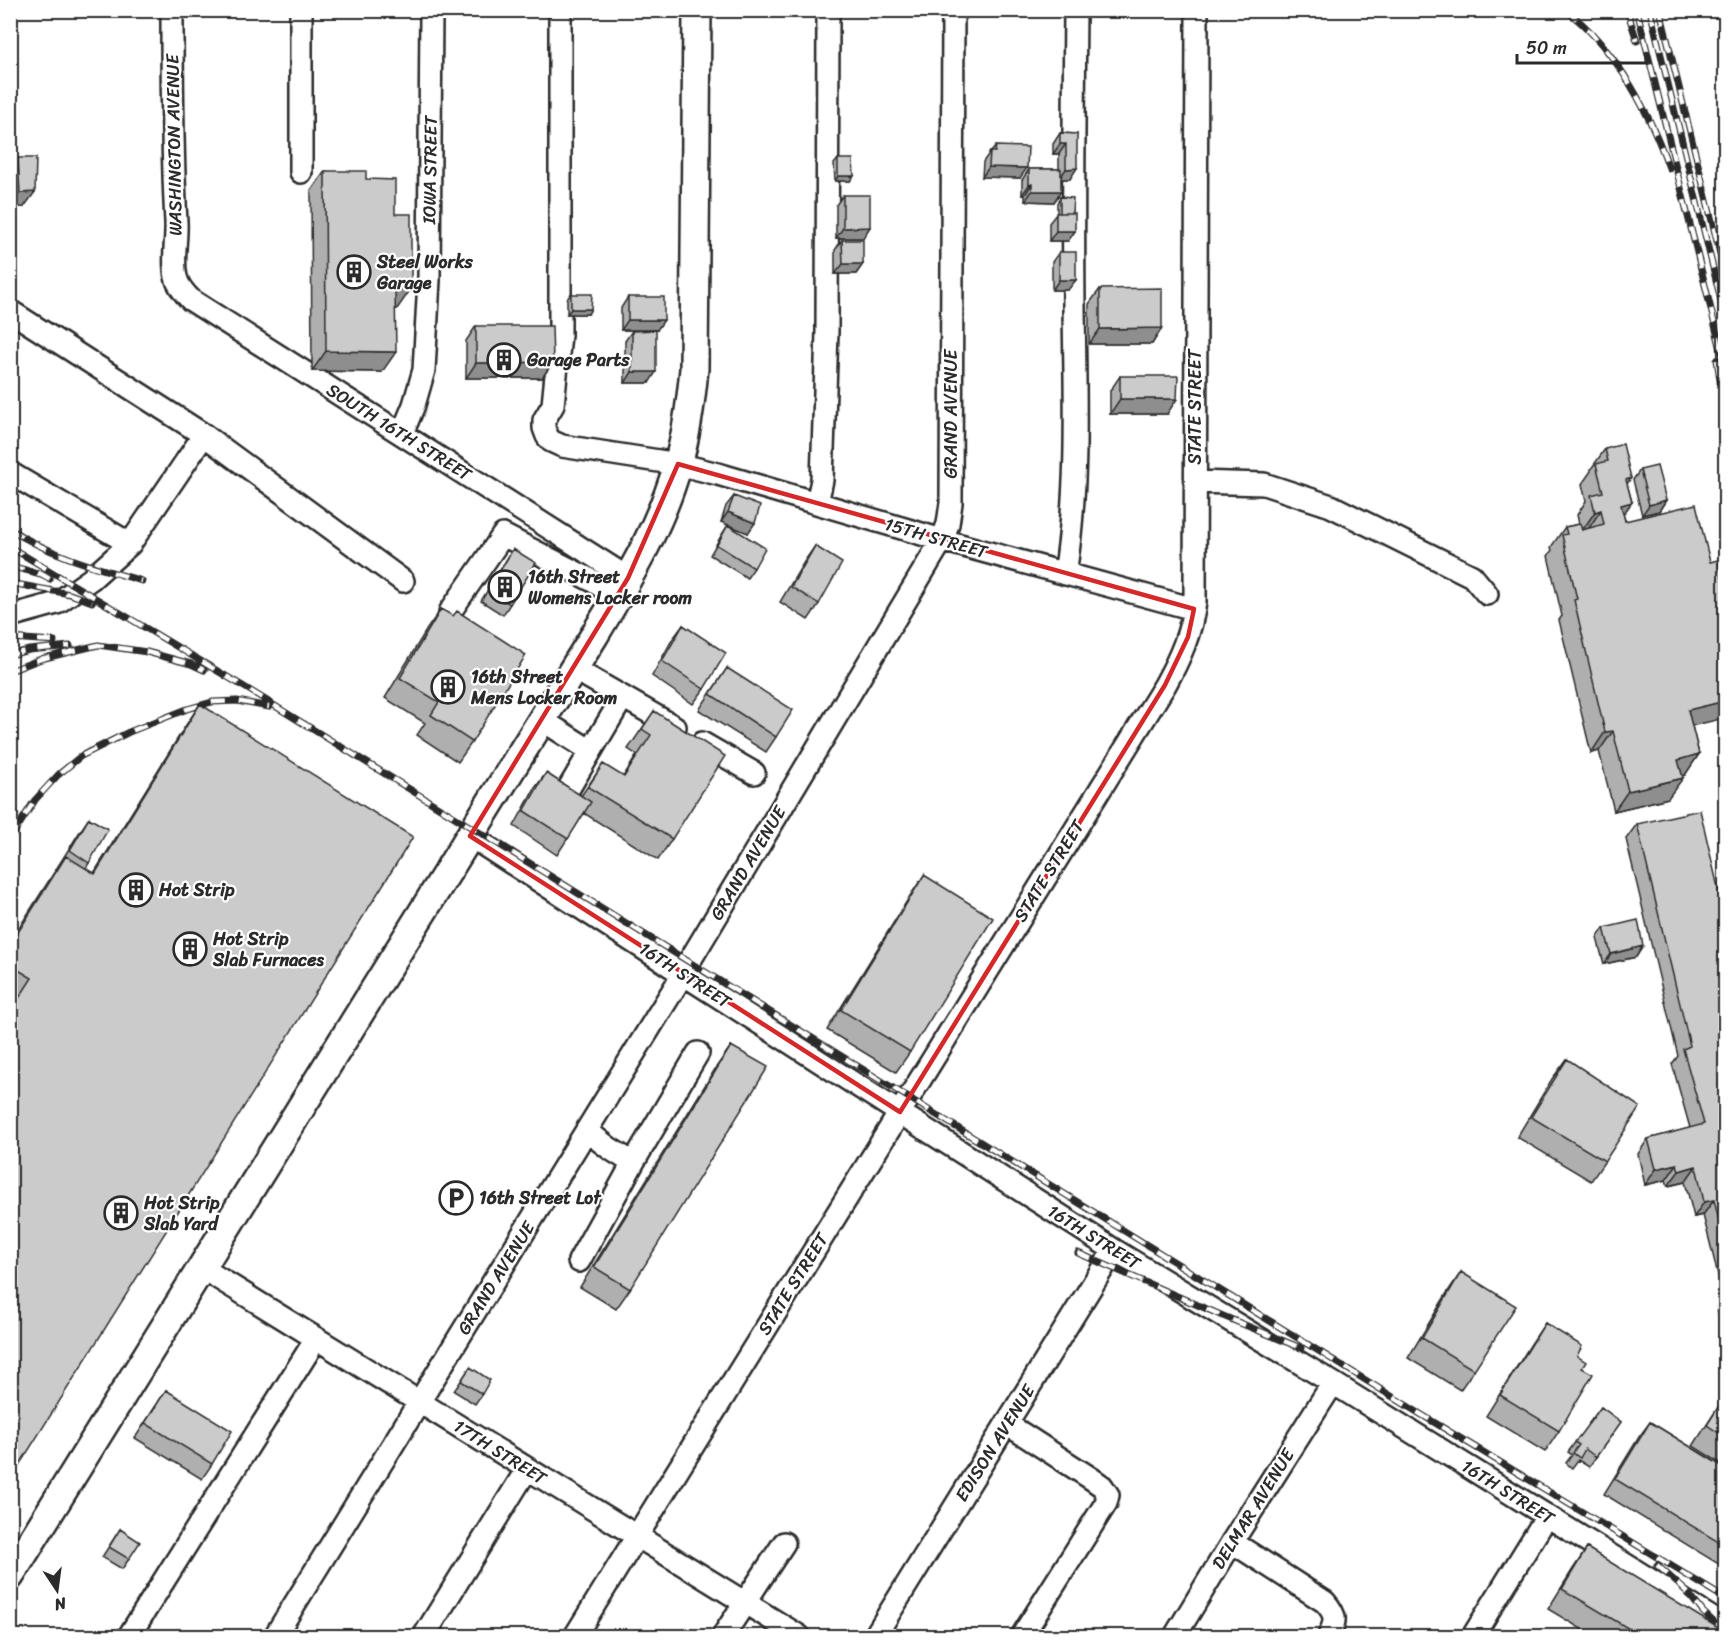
<svg xmlns="http://www.w3.org/2000/svg" width="1736" height="1647" viewBox="0 0 1736 1647" font-family="Sriracha,sans-serif">
<rect width="100%" height="100%" fill="#fff"/>
<filter id="ink" filterUnits="userSpaceOnUse"><feTurbulence type="fractalNoise" baseFrequency=".0167" numOctaves="2"/><feDisplacementMap in="SourceGraphic" scale="12" xChannelSelector="R" yChannelSelector="G"/><feConvolveMatrix kernelMatrix="1 2 1 2 8 2 1 2 1" color-interpolation-filters="sRGB"/></filter>
<g filter="url(#ink)">
<g fill="none" stroke-linecap="round" stroke-linejoin="round">
<defs>
<path id="minor" d="M172,10c0,71 0,142 4,212 1,18 -4,37 0,55 2,9 8,16 15,23l437,278
M560,10v325l-7,70 -9,15v8l3,8 4,5 11,5 116,18 40,10 224,66 252,69
M301,172v-162
M10,311l194,124 199,146
M402,434l12,-29 10,-35 5,-90 2,-270
M10,473l120,71 74,-109
M1195,482l69,2 67,22 141,70 15,18
M817,503l5,-23 5,-148 1,-322
M1065,574c14,-87 10,-180 9,-268 -1,-99 0,-197 1,-296
M450,612l53,-77 90,46 24,16
M10,616l47,-13 34,-24 39,-35
M574,669l101,58
M542,720l49,31
M702,743l52,30
M566,793l57,-96
M470,836l213,138 431,276 219,133 393,244
M633,1163l65,-110
M579,1261l54,-98 -24,-15 -22,-17
M202,1268l597,368
M1007,1424l85,55 10,7 6,9 -2,8 -84,133
M1232,1542l93,60c12,14 11,18 4,34
M129,1636l187,-297
M275,1636l408,-662 6,-12 253,-422 6,-16 3,-21 2,-493
M424,1636l103,-167
M575,1636l590,-951c15,-27 26,-52 30,-83l2,-592
M723,1636l61,-93
M875,1636l239,-386
M1175,1636l57,-94 101,-159
M1473,1636l74,-120"/>
<path id="major" d="M10,1576l584,-940c33,-55 67,-110 84,-172 9,-31 13,-63 16,-95l3,-359"/>
</defs>
<use href="#minor" stroke="#2b2b2b" stroke-width="26"/>
<use href="#major" stroke="#2b2b2b" stroke-width="32"/>
<use href="#minor" stroke="#fff" stroke-width="21"/>
<use href="#major" stroke="#fff" stroke-width="27"/>
<defs>
<path id="rail" d="M1566,10c50,39 82,99 103,158
M1627,10l10,31
M1637,10l89,360
M1650,10l76,311
M1660,10l66,268
M1717,360l9,59
M10,529c39,26 88,39 132,52
M10,547l236,141 1176,727 304,184
M10,566l31,8 9,5
M10,583l60,11 22,8
M10,638l44,3
M10,655l19,-5 41,-4
M10,671l31,-12 57,-14 49,7 44,12 13,6
M10,839l25,-39 23,-25 23,-19 48,-24 58,-23 25,-7 25,-1 32,6
M1078,1253l145,63 78,32
M1657,1565l30,27 16,20 16,15 7,9"/>
</defs>
<use href="#rail" stroke="#2b2b2b" stroke-width="7"/>
<use href="#rail" stroke="#fff" stroke-width="4.5" stroke-dasharray="14" stroke-linecap="butt"/>
</g>
<path fill="#afafaf" stroke="#2b2b2b" stroke-width="1.5" d="M1060,133l17,1 -7,45h-9v12l-7,11 -29,-1v-6h-3v-15l7,-11h30v-15h-6v-10z
M996,146l24,32 -38,-1 1,-15 7,-10h1z
M18,158l6,49 -14,1v-40z
M838,159l12,22h-15l-1,-17z
M325,171l41,8 29,35 2,95h-2l-13,63 -70,-1 -1,-180z
M843,195l20,43h-27v-33z
M1060,197l12,16 3,18 -7,10h-19v-18l8,-10v-10z
M842,240l21,24 -7,10h-21v-24z
M1059,252l9,38h-16v-28z
M1100,289l62,39 -10,16h-63v-40z
M571,294l17,20h-21v-15z
M628,297l29,33h-36v-22z
M476,326l77,36 -11,16h-76v-37z
M632,331l17,52h-24v-42z
M1120,376l47,38h-57v-23z
M1605,449l26,29 -4,6 5,18 -9,12 69,212 7,28 -14,21h-3l-14,23 -54,13 -15,-60 -8,2 -32,-133 3,-4 -14,-60 4,-6 -1,-3 14,-20 14,-3 -2,-9 9,-14 -4,-17 9,-13v-2z
M1640,470l26,30 -7,11 -17,4 -9,-35z
M734,496l14,37 -27,-11 5,-16z
M728,525l26,43 -7,10 -37,-23 11,-19z
M815,546l4,58 -11,16 -28,-18 24,-40z
M513,549l-3,55 -7,11 -22,-14z
M441,609l31,133 -14,20 -41,-27 8,-12 -40,-25 42,-69z
M683,625l21,64 -11,15 -41,-28 20,-36z
M727,668l49,69 -10,15 -67,-42z
M200,704l-190,776v-470l8,-11 -8,-5v-52l69,-109 10,-15v45l-3,5 8,5 92,-148z
M654,711l18,128 -14,21 -74,-47 -27,42 -43,-29 21,-38 11,-15 35,23 22,-32 20,13 14,-22 -9,-6z
M1637,824l88,94v376l-2,1 -20,-80 -9,2 -9,-35 -17,4 -2,-6 -21,5 -7,-31 10,-15 42,-11 -18,-64 6,-8 -52,-217z
M924,875l-14,177 -14,20 -69,-42 83,-134z
M1604,928l39,18 -7,11 -32,7 -7,-26z
M731,1046l-101,243 -14,20 -36,-22 137,-221z
M1567,1059l38,102 -14,20 -74,-44 35,-58z
M1461,1272l13,98 -14,20 -52,-32 39,-65z
M1725,1295v48l-8,-35z
M1545,1323l32,33 5,12 -23,63 -14,21 -59,-36 45,-72z
M470,1367l12,27 -7,10 -21,-13z
M166,1390l46,74 -10,15 -67,-41z
M1724,1398l1,1v67l-32,-20z
M1601,1407l20,15 -32,45 -11,-7 -6,8 -6,-5 6,-8 -4,-3z
M1650,1422l75,46v100l-121,-74 35,-57z
M120,1529l9,30 -7,10 -20,-12z
M1587,1548l138,88h-132l-45,-27 25,-40z"/>
<path fill="#8e8e8e" stroke="#2b2b2b" stroke-width="1.5" d="M1060,144h6l-7,10h-6z
M989,167l38,1 -7,10 -38,-1z
M1077,168l-7,11h-11l7,-10z
M838,176h16l-4,5h-15z
M1032,184l-7,11h-3l7,-10z
M1032,191h29l-7,11 -29,-1z
M35,192l-11,15 -14,1v-2l10,-13z
M870,227l-7,11h-27l7,-10z
M1056,231h19l-7,10h-19z
M843,264h20l-7,10h-21z
M1059,280h17l-8,10h-16z
M395,289h16l-14,20h-16z
M571,309h20l-3,5h-21z
M628,320h36l-7,10h-36z
M1162,328l-10,16h-63l11,-15z
M326,351l70,1 -14,20 -70,-1z
M553,362l-11,16h-76l10,-15z
M632,372h24l-7,11h-24z
M1120,399h57l-10,15h-57z
M1666,500l-7,11 -17,4 7,-10z
M1632,502l-15,21 4,-18z
M1601,510l-14,21 -6,1 14,-20z
M728,512l27,11 -7,10 -27,-11z
M1725,701v17l-51,12 14,-20z
M1613,731l-14,20 -8,2 14,-21z
M1699,754l-14,21 -21,5 14,-20z
M1683,778l-15,20 -54,13 14,-20z
M1643,946l-7,11 -32,7 7,-10z
M1677,1164l-11,16 -21,5 11,-16z
M1696,1166l-11,16 -17,4 11,-15z
M1714,1200l-11,15 -9,2 10,-15z"/>
<path fill="#cbcbcb" stroke="#2b2b2b" stroke-width="1.5" d="M1060,133l17,1v34l-11,1v-25h-6z
M996,146l32,1 -1,21 -38,-1 1,-15h5z
M18,158h18l-1,34 -15,1z
M838,159h15l1,17h-16z
M1029,169h32v22h-29v-7l-3,1z
M325,171h41v8l29,1v34h16v75h-16l1,63 -70,-1z
M843,195h27v32l-27,1z
M1060,197l13,1 -1,15h-12z
M1056,213h19v18h-19z
M842,240h21v24h-20z
M1059,252h17v28h-17z
M1162,288v40l-62,1v-40z
M571,294h21l-1,15h-20z
M628,297h36v23h-36z
M476,326h76l1,36 -77,1z
M656,330v42h-24v-41z
M1120,376h58l-1,23h-57z
M1623,444l8,34 -5,2 6,22 -11,3 4,16 71,-17 14,58 8,-2 7,30v111l-37,9 11,44 -21,6 5,18 -55,13 -15,-60 -8,1 -31,-132 3,-1 -15,-64 5,-1 -2,-7 15,-3 2,6 22,-6 -3,-14 -6,2 -4,-17 12,-3 -7,-28 12,-3 -3,-12z
M1657,466l9,34 -17,5 -9,-35z
M734,496l26,10 -5,17 -27,-11z
M728,525l37,23 -11,20 -37,-23z
M815,546l27,17 -23,41 -28,-17z
M513,549l23,14 -26,41 -22,-13z
M441,609l12,7 4,-5 69,44 -54,87 -41,-27 8,-13 -39,-24z
M683,625l43,28 -22,36 -42,-28z
M727,668l66,42 -17,27 -66,-43z
M200,704l213,133 -403,643v-468l22,-34 -22,-13v-20l56,-89 29,18z
M654,711l71,45 -53,83 -84,-52 15,-23 21,13 27,-42 -9,-6z
M546,773l45,29 -23,37 -44,-28z
M1700,810l25,108v328l-11,-46 -10,2 -8,-36 -17,5 -2,-7 -21,5 -8,-30 56,-15 -21,-75 7,-3 -53,-222z
M89,818l19,11 -19,34 -19,-13z
M924,875l69,43 -83,134 -69,-42z
M1638,920l5,26 -32,8 -7,-26z
M731,1046l37,21 -138,222 -36,-22z
M1567,1059l73,48 -35,54 -74,-44z
M1461,1272l55,34 -42,64 -52,-32z
M1545,1323l37,23 -5,10 9,6 -4,6 11,6 -34,57 -59,-36z
M470,1367l20,13 -8,14 -21,-13z
M166,1390l66,41 -20,33 -67,-41z
M1724,1398l1,1v38l-18,-12z
M1601,1407l20,15 -25,35 -11,-8 -5,9 -7,-5 6,-8 -4,-3z
M1650,1422l75,46v78l-110,-67z
M120,1529l20,13 -11,17 -20,-12z
M1587,1548l138,84v4h-84l-79,-47z"/>
</g>
<path fill="none" stroke="#d62828" stroke-width="4.5" stroke-linejoin="round" d="M678,464l516,145 -6,28 -23,48 -265,427 -430,-276 158,-258z"/>
<defs>
<symbol id="building-ring" viewBox="-11 -11 22 22"><circle r="9.5" fill="#fff" stroke="#2b2b2b" stroke-width="1.5"/><path d="M-4-6H4V6H1V3H-1V6H-4ZM-2.5-4.3h1.7v1.8h-1.7ZM.8-4.3h1.7v1.8H.8ZM-2.5-1h1.7V.8h-1.7ZM.8-1h1.7V.8H.8Z" fill="#2b2b2b"/></symbol>
<symbol id="parking-ring" viewBox="-11 -11 22 22"><circle r="9.5" fill="#fff" stroke="#2b2b2b" stroke-width="1.5"/><path d="M-3.5-5.5H1a3.5 3.5 0 0 1 0 7H-1V5.5H-3.5ZM-1-3.4V-.6H.8a1.4 1.4 0 0 0 0-2.8Z" fill="#2b2b2b"/></symbol>
</defs>
<g fill-rule="evenodd">
<use href="#building-ring" x="335" y="253" width="38" height="38"/>
<use href="#building-ring" x="485" y="341" width="38" height="38"/>
<use href="#building-ring" x="486" y="568" width="38" height="38"/>
<use href="#building-ring" x="429" y="668" width="38" height="38"/>
<use href="#building-ring" x="117" y="871" width="38" height="38"/>
<use href="#building-ring" x="171" y="930" width="38" height="38"/>
<use href="#parking-ring" x="437" y="1179" width="38" height="38"/>
<use href="#building-ring" x="102" y="1194" width="38" height="38"/>
</g>
<g text-anchor="middle" stroke-width="4.5" stroke-linejoin="round" paint-order="stroke">
<g font-size="18" fill="#2b2b2b" stroke="#fff">
<text transform="translate(174 145) rotate(-91)" y="6">WASHINGTON AVENUE</text>
<text transform="translate(430 170) rotate(-89)" y="6">IOWA STREET</text>
<text transform="translate(1195 407) rotate(-90)" y="6">STATE STREET</text>
<text transform="translate(951 414) rotate(-90)" y="6">GRAND AVENUE</text>
<text transform="translate(399 432) rotate(32)" y="6">SOUTH 16TH STREET</text>
<text transform="translate(936 538) rotate(16)" y="6">15TH STREET</text>
<text transform="translate(748 863) rotate(-59)" y="6">GRAND AVENUE</text>
<text transform="translate(1049 871) rotate(-58)" y="6">STATE STREET</text>
<text transform="translate(685 975) rotate(33)" y="6">16TH STREET</text>
<text transform="translate(1094 1237) rotate(32)" y="6">16TH STREET</text>
<text transform="translate(496 1278) rotate(-58)" y="6">GRAND AVENUE</text>
<text transform="translate(793 1284) rotate(-58)" y="6">STATE STREET</text>
<text transform="translate(995 1443) rotate(-58)" y="6">EDISON AVENUE</text>
<text transform="translate(500 1452) rotate(32)" y="6">17TH STREET</text>
<text transform="translate(1508 1492) rotate(32)" y="6">16TH STREET</text>
<text transform="translate(1253 1509) rotate(-58)" y="6">DELMAR AVENUE</text>
</g>
<g font-size="18" font-weight="bold" fill="#2b2b2b" stroke="#fff" text-anchor="start">
<text x="377" y="268">Steel Works<tspan x="377" dy="21">Garage</tspan></text>
<text x="527" y="366">Garage Parts</text>
<text x="528" y="583">16th Street<tspan x="528" dy="21">Womens Locker room</tspan></text>
<text x="471" y="683">16th Street<tspan x="471" dy="21">Mens Locker Room</tspan></text>
<text x="159" y="896">Hot Strip</text>
<text x="213" y="945">Hot Strip<tspan x="213" dy="21">Slab Furnaces</tspan></text>
<text x="479" y="1204">16th Street Lot</text>
<text x="144" y="1209">Hot Strip<tspan x="144" dy="21">Slab Yard</tspan></text>
</g>
</g>
<rect width="1736" height="1647" fill="none" stroke="#fff" stroke-width="36"/>
<rect x="18" y="18" width="1700" height="1611" fill="none" stroke="#2b2b2b" stroke-width="2" filter="url(#ink)"/>
<g transform="translate(57 1590) rotate(167)" stroke="#ffffff" stroke-width="4.5" paint-order="stroke">
<path d="M0-4.5L10 22L0 15L-10 22Z" fill="#2b2b2b"/>
<text y="-9" font-size="16" font-weight="bold" text-anchor="middle" fill="#2b2b2b">N</text>
</g>
<path d="M1517 54v9h129v-9" fill="none" stroke="#2b2b2b" stroke-width="3"/>
<text x="1526" y="54" font-size="18" fill="#2b2b2b" stroke="#ffffff" stroke-width="4.5" paint-order="stroke">50 m</text>
</svg>
